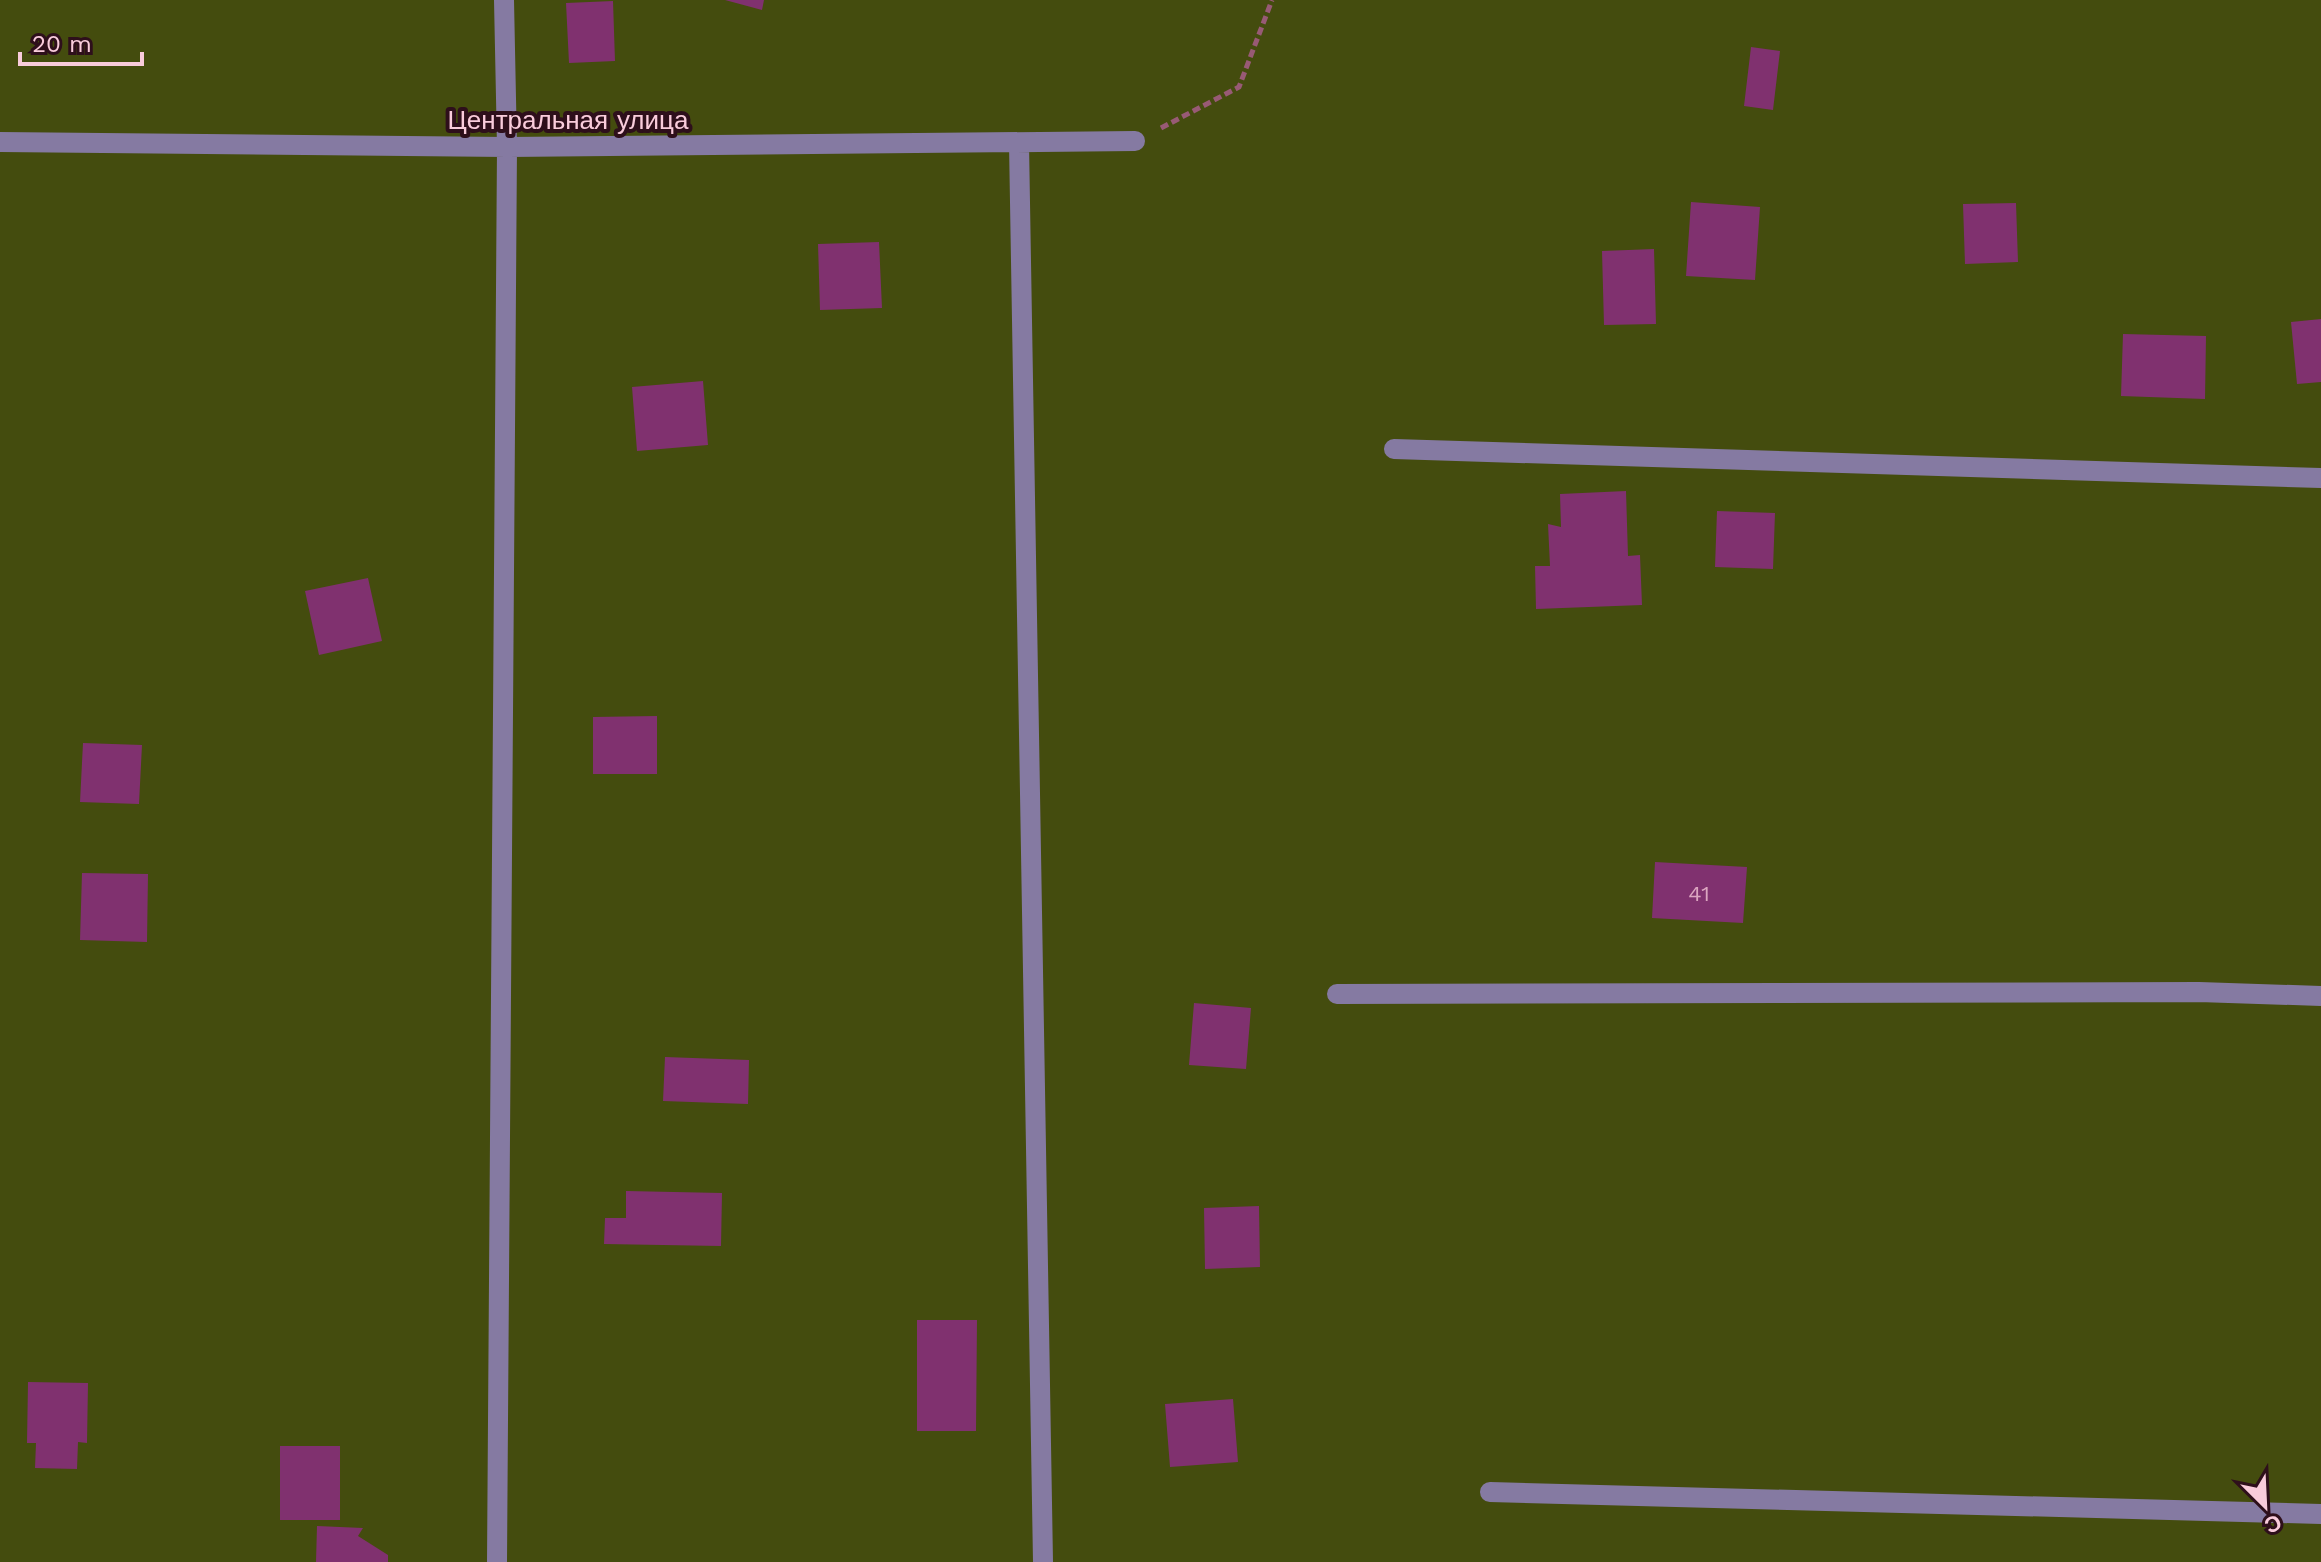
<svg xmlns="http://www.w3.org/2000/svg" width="2321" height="1562" viewBox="0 0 2321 1562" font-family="'Work Sans',sans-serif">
<rect width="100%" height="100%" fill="#5b1234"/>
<path fill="#444c0e" d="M0,0h2321v1562h-2321z"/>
<path fill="#80316f" d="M725,0h39l-2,10z
M613,1l2,60 -46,2 -3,-60z
M1751,47l29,4 -7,59 -29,-4z
M1691,202l69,5 -5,73 -69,-4z
M2016,203l2,59 -53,2 -2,-60z
M879,242l3,66 -62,2 -2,-66z
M1654,249l2,75 -52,1 -2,-74z
M2321,319v63l-24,2 -6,-62z
M2123,334l83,2 -1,63 -84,-3z
M703,381l5,64 -71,6 -5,-64z
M1626,491l2,65 12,-1 2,50 -106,4 -1,-43h15l-2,-42 13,3 -1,-33z
M1717,511l58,2 -2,56 -58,-2z
M368,578l14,63 -63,14 -14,-64z
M657,716v58h-64v-57z
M83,743l59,2 -3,59 -59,-2z
M1655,862l92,5 -4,56 -91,-5z
M82,873l66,1 -1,68 -67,-2z
M1194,1003l57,5 -5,61 -57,-4z
M665,1057l84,3 -1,44 -85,-3z
M626,1191l96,2 -1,53 -117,-2 1,-26h21z
M1259,1206l1,61 -55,2 -1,-61z
M917,1320h60l-1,111h-59z
M28,1382l60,1 -1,60 -9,-1 -1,27 -42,-1 1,-25h-9z
M1233,1399l5,63 -68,5 -5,-63z
M280,1446h60v74h-60z
M317,1526l46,2 -5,8 30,19v7h-72z"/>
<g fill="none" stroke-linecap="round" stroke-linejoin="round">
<path stroke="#985a75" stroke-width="5" stroke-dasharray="8 4" stroke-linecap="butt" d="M1161,128l78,-41 33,-87"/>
<path stroke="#857aa2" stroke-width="20" d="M0,142l507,5 628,-6
M1019,143l24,1419
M1394,449l927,29
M1337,994l862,-2 122,4
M1490,1492l831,22
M497,1562l10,-1415 -3,-147"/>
</g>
<g text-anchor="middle" stroke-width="8" stroke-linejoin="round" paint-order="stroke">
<g font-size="22" fill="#dba5c0">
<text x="1699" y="901">41</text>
</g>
<g font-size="26" fill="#f9ccdb" stroke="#2e0f1b">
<text x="568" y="129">Центральная улица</text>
</g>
</g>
<g transform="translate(2265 1506) rotate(156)" stroke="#2e0f1b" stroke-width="6" paint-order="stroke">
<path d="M0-6L14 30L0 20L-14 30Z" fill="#f9ccdb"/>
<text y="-12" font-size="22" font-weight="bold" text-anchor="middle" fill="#f9ccdb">С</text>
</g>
<path d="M20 52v12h122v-12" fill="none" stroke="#f9ccdb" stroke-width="4"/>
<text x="32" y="52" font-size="24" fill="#f9ccdb" stroke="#2e0f1b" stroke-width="6" paint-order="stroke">20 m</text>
</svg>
